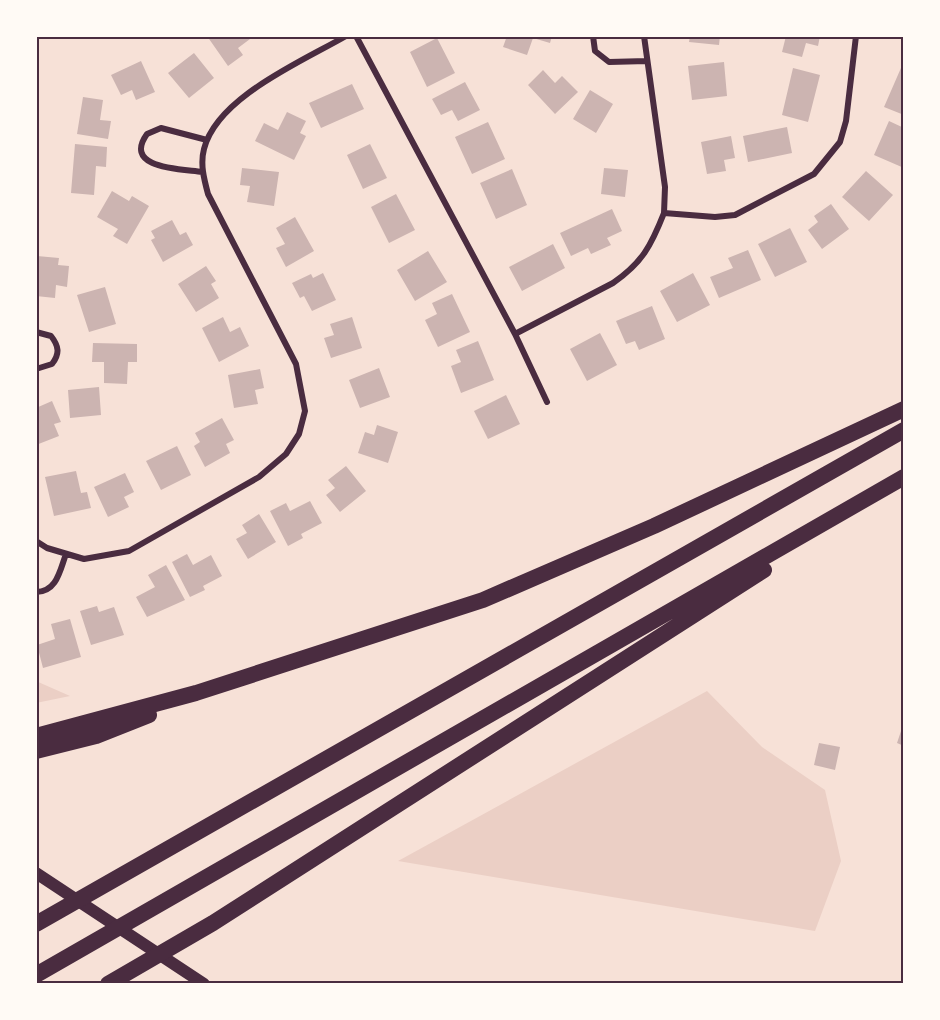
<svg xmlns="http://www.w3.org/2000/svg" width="940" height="1020" viewBox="0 0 940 1020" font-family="'Noto Sans',sans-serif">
<rect width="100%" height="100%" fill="#f7e1d7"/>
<path fill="#ebcfc5" d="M36,681l34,15 -34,7z
M707,691l55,56 63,43 16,71 -26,70 -417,-70z"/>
<path fill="#ccb4b1" d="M207,36h47l-16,12 5,7 -15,11z
M507,36h45l-2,7 -17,-5 -6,17 -24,-8z
M690,36h30l-1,9 -30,-3z
M786,36h34l-2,10 -12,-3 -4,14 -20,-5z
M437,38l18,35 -28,14 -17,-35z
M194,53l20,25 -25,20 -21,-25z
M141,61l14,31 -19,8 -4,-10 -11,5 -10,-20z
M904,61v54l-20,-8z
M724,62l3,34 -35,4 -4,-34z
M793,68l27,7 -12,47 -26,-7z
M543,70l12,13 7,-7 16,16 -23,22 -27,-29z
M465,82l15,28 -22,11 -6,-11 -11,5 -9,-16z
M352,84l12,25 -43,19 -12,-25z
M590,90l23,14 -17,29 -23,-14z
M83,97l20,3 -3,20 11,1 -3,18 -31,-5z
M287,112l19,9 -6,12 6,3 -12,24 -39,-19 9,-18 14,7z
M889,121l15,7v40l-30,-13z
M488,122l17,37 -33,15 -17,-37z
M787,127l5,26 -44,9 -5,-26z
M731,136l4,22 -11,2 2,11 -19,3 -6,-32z
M75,144l32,3 -1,20 -10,-1 -2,29 -23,-2z
M370,144l17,34 -24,11 -16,-34z
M242,168l37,4 -5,34 -27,-4 3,-16 -10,-1z
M604,168l24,2 -3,27 -24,-3z
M512,169l15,36 -31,14 -16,-36z
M866,171l27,24 -24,26 -27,-24z
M112,191l17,10 3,-5 17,10 -22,38 -14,-8 5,-7 -21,-12z
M396,194l19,36 -26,13 -18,-36z
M831,204l18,25 -27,20 -14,-19 10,-8 -4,-6z
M612,209l10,22 -15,7 4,7 -20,9 -3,-6 -17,8 -11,-23z
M295,217l19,34 -28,16 -10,-19 9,-4 -9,-16z
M172,220l8,15 6,-3 7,13 -30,17 -12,-22 4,-2 -4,-7z
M790,228l17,34 -32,15 -17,-33z
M553,244l12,24 -43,23 -13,-24z
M748,250l13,30 -42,18 -9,-21 23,-9 -5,-10z
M428,251l19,31 -32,19 -18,-31z
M37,256l22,2 -1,7 11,1 -2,21 -11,-2 -1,13 -19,-2z
M206,266l10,15 -5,3 8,14 -23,14 -18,-28z
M323,273l13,27 -24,11 -8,-15 -4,2 -8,-15 19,-9 2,4z
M693,273l17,32 -33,17 -17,-31z
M105,287l11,37 -27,8 -12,-37z
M452,294l18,38 -32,15 -13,-27 12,-6 -5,-11z
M652,306l13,33 -26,11 -4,-9 -9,3 -10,-23z
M223,317l7,15 10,-5 9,19 -30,16 -17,-34z
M352,317l10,31 -31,10 -7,-20 10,-3 -4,-11z
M600,333l17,32 -30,16 -17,-32z
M478,341l16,39 -33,13 -10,-27 10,-4 -5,-12z
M93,343l44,1v18h-9l-1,22 -23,-1v-21h-12z
M379,368l11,29 -30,11 -11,-28z
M260,369l4,19 -9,2 3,14 -24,4 -6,-33z
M99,387l2,28 -31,3 -2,-28z
M506,395l14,29 -32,15 -14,-28z
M52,401l9,21 -7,2 5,12 -23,9v-37z
M222,418l12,22 -8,4 4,9 -25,14 -11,-21 6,-4 -5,-9z
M377,425l21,7 -10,31 -30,-10 7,-21 9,3z
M177,446l14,29 -30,15 -15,-29z
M346,466l20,25 -26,21 -14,-17 9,-7 -7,-8z
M76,471l5,22 6,-1 4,16 -37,8 -9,-39z
M125,473l9,19 -10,5 5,10 -21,10 -14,-30z
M310,501l12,22 -21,11 2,4 -15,8 -18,-35 16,-8 4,8z
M259,514l17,28 -28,17 -12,-20 11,-6 -5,-8z
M187,554l6,11 18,-10 11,21 -19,10 2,4 -15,7 -18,-35z
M166,565l19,35 -38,17 -11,-20 19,-10 -7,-12z
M97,606l2,6 15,-5 10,28 -33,10 -11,-34z
M70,619l11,38 -38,11 -6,-23 18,-6 -4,-15z
M904,722v24l-7,-3z
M819,743l21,4 -5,23 -21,-5z"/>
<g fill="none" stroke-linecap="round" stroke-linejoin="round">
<path stroke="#4a2c40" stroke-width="6" d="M356,36l159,298 32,68
M593,36l2,15 14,11 38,-1
M644,36l21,151 -1,26
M202,172c-20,-3 -80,-3 -55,-38l14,-6 46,12
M36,332l15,4c8,10 9,18 1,28l-16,5
M515,334l98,-51c29,-20 38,-37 51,-70l51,4 20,-2 79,-41 26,-32 6,-21 10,-85
M36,541l11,7 37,11 45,-8 130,-74 27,-23 13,-20 6,-23 -9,-47 -88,-170c-4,-15 -8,-30 -4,-45 13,-52 99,-88 142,-113
M36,592c21,0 24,-22 30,-38"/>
<path stroke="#4a2c40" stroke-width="12" d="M36,873l168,111"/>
<path stroke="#4a2c40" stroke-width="16" d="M36,736l160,-43 287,-93 171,-74 250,-117
M36,751l60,-15 53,-21
M36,924l868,-494
M36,975l868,-498
M108,984l105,-61 551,-353"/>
</g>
<rect width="940" height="1020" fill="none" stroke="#fffaf5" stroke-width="75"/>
<rect x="38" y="38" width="864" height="944" fill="none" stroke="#4a2c40" stroke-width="2"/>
</svg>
